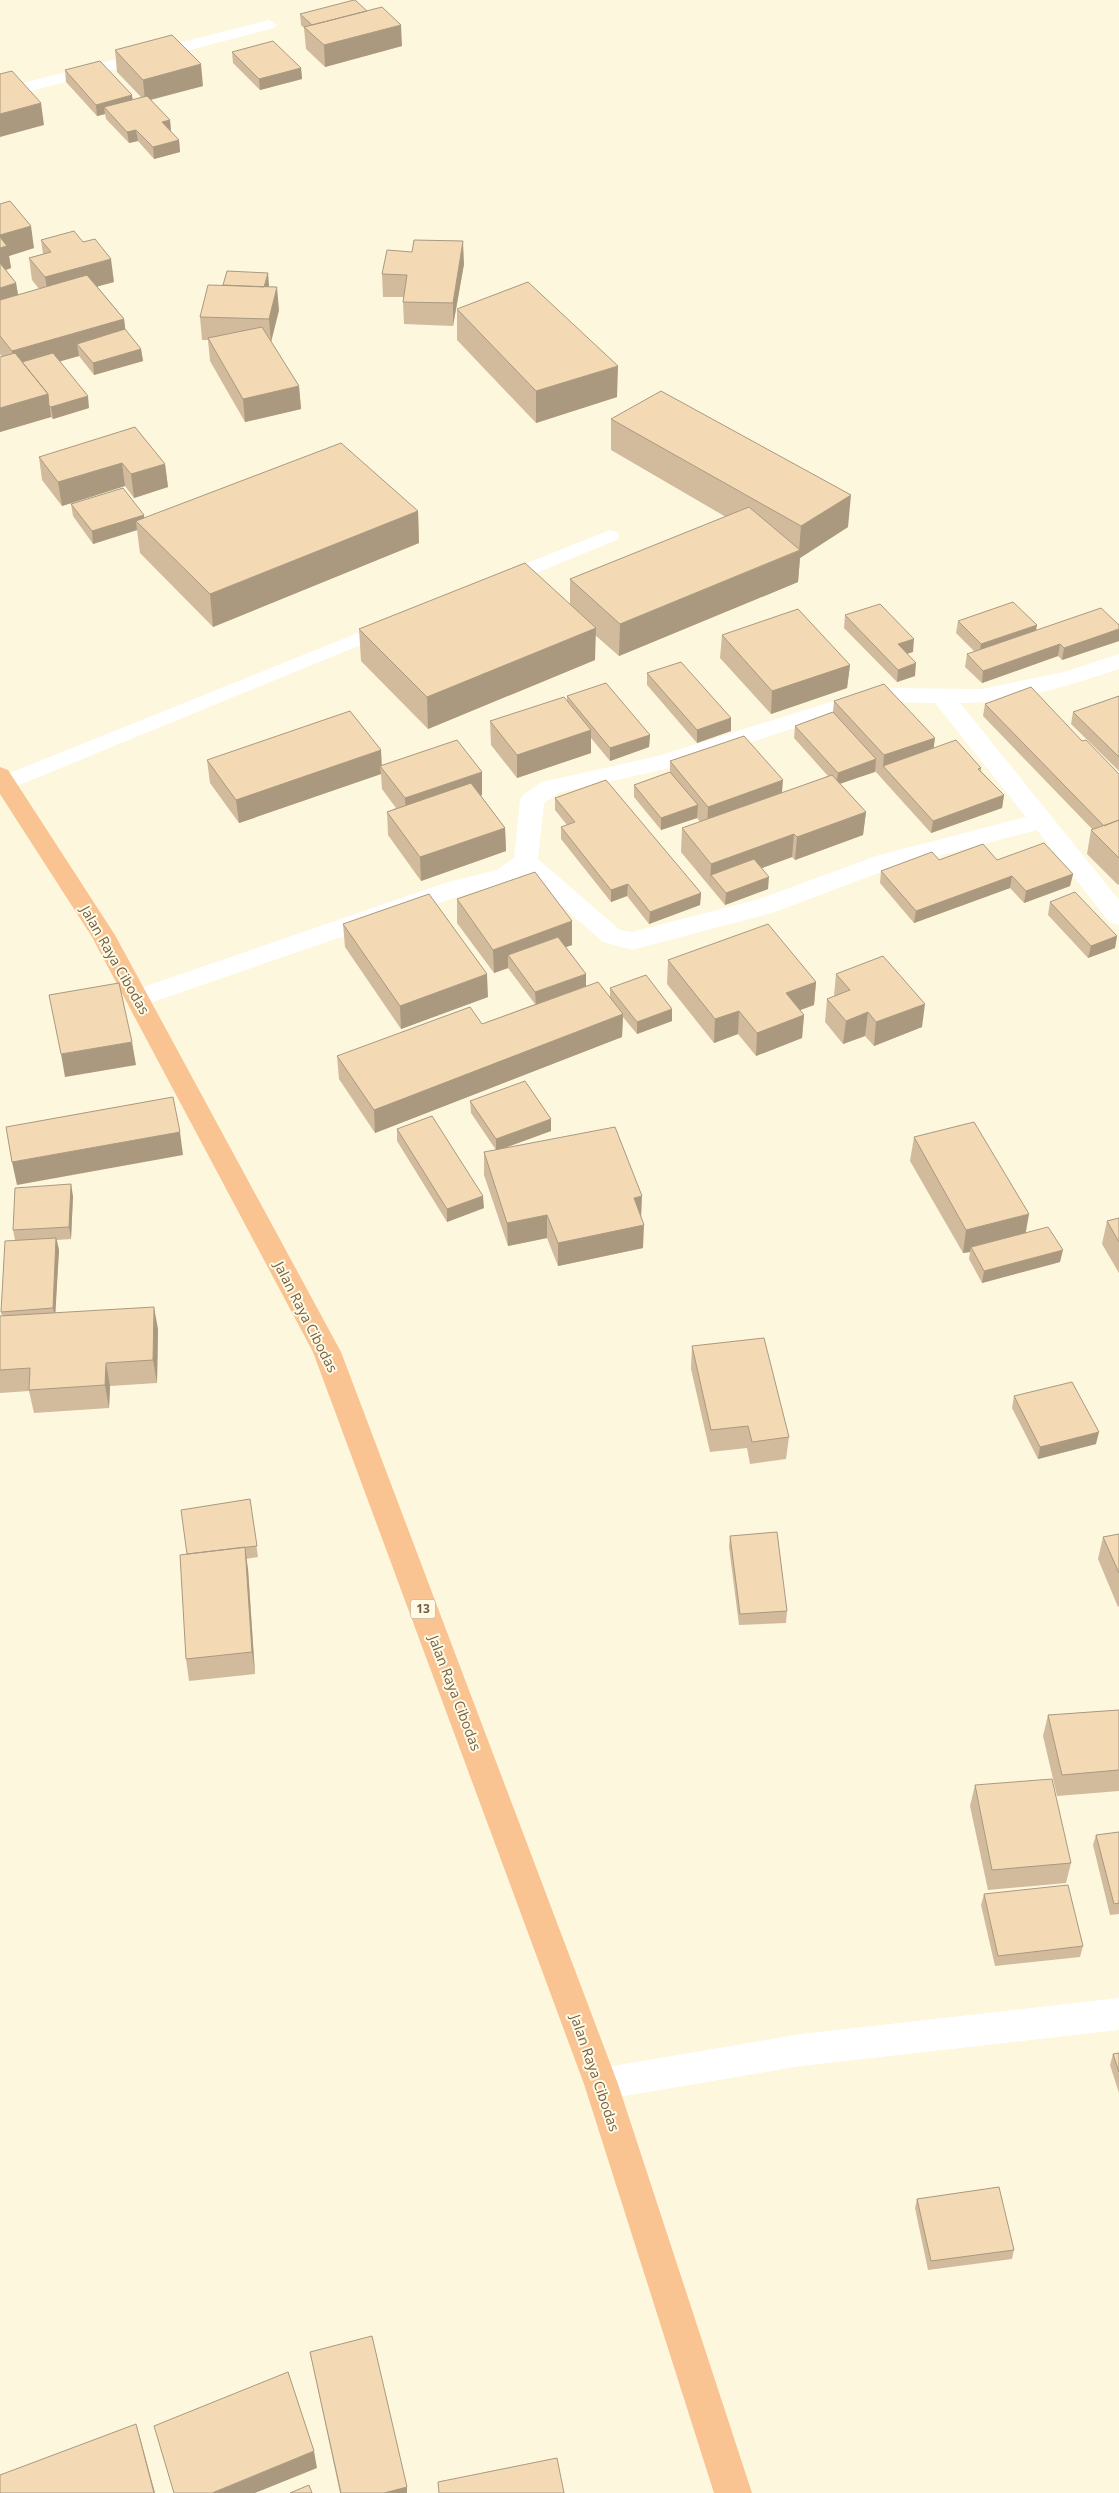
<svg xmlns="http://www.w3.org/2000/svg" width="1119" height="2493" viewBox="0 0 1119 2493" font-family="'Open Sans',sans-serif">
<rect width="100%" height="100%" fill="#fdf7de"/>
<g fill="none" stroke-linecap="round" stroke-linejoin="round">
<path fill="#fff" fill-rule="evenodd" d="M269,20l8,5 -3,3 -274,71v-10z
M610,530l7,2 2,4 -2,4 -108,44h-14l-3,-4 3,-4z
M390,620l7,2 3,4 -3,4 -385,158h-12v-11z"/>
<path fill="#fff" fill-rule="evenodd" d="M1119,654v15c-49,16 -107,35 -159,34l159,197v25l-9,-2 -73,-93 -145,38 -117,44 -143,38 -29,-8 -78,-68 -11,8 -54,14 -313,108 -9,3 -9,-3 -4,-6 4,-6 316,-109 52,-13 17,-12 6,-58 4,-6 18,-12 116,-26 217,-68 106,1 83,-17zM876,702l59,1 91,114 -150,39 -117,43 -127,33 -12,-2 -82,-71 6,-56 14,-10 112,-25z
M1119,1998v32l-318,36 -200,34 -12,-5 -5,-11 5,-11 12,-5 200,-34z"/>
<path fill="#f9c392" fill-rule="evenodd" d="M0,767l8,3 107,165 226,417 277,732 134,409h-38l-130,-409 -271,-732 -221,-415 -92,-143z"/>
</g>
<path fill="#d1bb9c" d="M300,14l102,32 -77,21 -19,-18 -2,-21 -3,-3z
M115,50l88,36 -52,14 19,20 1,12 8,8 1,12 -26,7 -16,-18 -9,2 -23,-24 -1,-5 -8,2 -31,-34 -1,-12 68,30 8,-3 -24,-25z
M232,52l69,16 1,11 -42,11 -27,-27z
M0,204l34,44 -25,8 2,12 -5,2 10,13 2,12 21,-6 -7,-9 -3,-22 14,-4 -2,-14 73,42 -17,4 27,33 1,10 16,20 2,12 -49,14 -15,-19 -19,5 29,47 -36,11 -2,-2 -51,15v-75h2l-2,-3z
M464,264l-11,62 -49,-2 -1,-22v-5h-20l-1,-23z
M223,285h46l-1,2 11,23 -8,32 28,44 2,23 -56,13 -35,-61 -2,-21h-6l-2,-23z
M457,309l160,88 -81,26 -79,-83z
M611,419l237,108 -48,31 -2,24 -179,74 -24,-21v25l-167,69 -67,-68 -2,-32 211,-24v-26l156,-62 -115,-67z
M39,457l126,7 3,23 -34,11 -9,-12 -63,20 -20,-26z
M71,504l73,11v3l274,-7 1,32 -206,84 -73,-74 -3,-23 -44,14 -20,-28z
M845,615l68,37 -6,1 8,23 -18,6 -53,-54z
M958,621l78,10 83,-6v16l-57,19 -4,-4 -76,27 -17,-16 2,-13 8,-2 -19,-19z
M722,635l128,30 -3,23 -76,26 -51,-56z
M647,673l84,58 -34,12 -50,-58z
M567,696l83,39 -1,12 -39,14 -19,-23v15l-74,25 -26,-33 -1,-24 77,-21z
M1119,696v75l-48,-47 2,-12z
M834,701l100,47 47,20v3l23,24 -2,13 -71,25 -56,-62 -35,13 26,28 -3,23 -68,25 -3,-3 -30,11 6,21 -43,16 -44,-53 1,-24 18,-6 -3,-4 -36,12 -27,-33v-12l36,-13v-11l112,32 46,-17 -34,-38 1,-12 38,-14z
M985,704l97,37 37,33v110l-1,1 -31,-31 4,-24h2l-110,-114z
M207,760l175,5 100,30 -1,1 24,32 1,23 -85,30 -33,-46 -1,-23 9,-4 -14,-19 -1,-15 -142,49 -29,-40z
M555,798l146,95 -1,12 -51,19 -22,-28 -16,6 -50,-63v-12l6,-2 -12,-15z
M939,860h58l76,14 -3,12 -46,17 -14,-15 -96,35 -34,-40 1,-12z
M457,899l115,22v24l-6,2 20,39 24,12v-10l62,33 -35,13 -14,-17 -1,20 -247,96 -36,-54 -2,-23 145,-32 53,-20 -27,-36 -14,5 -37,-50z
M1050,902l67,34 -2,12 -27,10 -40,-43z
M343,924l145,73 -87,32 -56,-82z
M668,960l148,22 -2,23 -14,5 4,5 -2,23 -46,18 -18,-22 -24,9 -47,-59z
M836,974l86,53 -48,19 -9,-10 -22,8 -18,-22 2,-23 7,-3z
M470,1101l81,18v12l-50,18 140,68 2,31 -85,18 -11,-28 -39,8 -24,-71v-23l12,-2 -25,-37z
M397,1129l87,79 -37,14 -50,-81z
M914,1137l112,96 34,29 -78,21 -13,-24 1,-7 -7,1 -53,-92z
M73,1196l-2,43 -14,1 2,10 -4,63 103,16 -1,54 -47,3 -1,22 -75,5 -5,-22 -29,2v-77h2l-1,-4 14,-72 -2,-10z
M1119,1218v55l-17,-29 5,-23z
M692,1346l97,91 -3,22 -36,5 -3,-16 -37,4 -19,-83z
M1014,1396l82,48 -58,15 -26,-51z
M250,1499l8,58 -12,2 2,10 7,105 -66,7 -3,-22 1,-105z
M1119,1534v72l-1,1 -20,-48 5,-22z
M730,1536l57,75 -1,12 -47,2 -10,-78z
M1119,1710v81l-62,5 -14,-60 5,-21z
M975,1785l96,78 -5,20 -78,7 -18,-84z
M1119,1832v82l-9,1 -17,-70 3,-10z
M984,1894l99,52 -3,11 -85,9 -14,-61z
M1119,2053v40l-9,-28 3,-11z
M917,2199l97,51 -2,9 -84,11 -13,-62z
M310,2352l97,135v6h-67z"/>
<path fill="#aa997f" d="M401,25l1,21 -77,21 -1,-22z
M201,64l2,22 -58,15 -2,-21z
M301,68l1,11 -42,11 -1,-11z
M132,95l2,12h-30l1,7 -8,2 -1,-11z
M41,103l3,22 -44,12v-23z
M170,120l1,12 -9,-10z
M136,130l2,11 -9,2 -2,-11z
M179,140l1,12 -26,7 -1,-12z
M31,226l3,22 -25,8 2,12 -11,4v-37z
M463,241l1,23 -11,62v-23z
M111,259l3,23 -65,18 -4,-23z
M268,273l1,12 -5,18 -1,-12z
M16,283l4,23 -20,5v-23z
M277,287l2,23 -8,32 -2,-23z
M124,319l3,23 -50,2 2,12 -63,18 -4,-23z
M141,349l2,12 -49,14 -1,-12z
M618,366l-1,31 -81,26v-32z
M299,386l2,23 -56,13 -2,-23z
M48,394l3,23 -51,15v-24z
M88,396l1,12 -36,11 -2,-12z
M122,463l3,23 -63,20 -4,-24z
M165,464l3,23 -34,11 -3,-24z
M851,495l-3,32 -48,31 -2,24 -179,74 1,-32 179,-73 2,-25z
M418,511l1,32 -206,84 -3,-33z
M144,515l1,12 -9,-6 1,9 -44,14 -1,-13z
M1037,625l-2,12 -56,19 2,-12z
M596,628l-1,32 -167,69 -1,-32z
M1119,629v12l-57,19 2,-12z
M914,639l-1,13 -16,5 1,-13z
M1060,644l-2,12 -76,27 1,-12z
M916,663l-1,13 -18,6 1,-12z
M850,665l-3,23 -76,26 1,-23z
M731,718v13l-34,12v-13z
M591,730v23l-74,25v-23z
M650,735l-1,12 -39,14v-13z
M935,738l-3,23 -49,5 -1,13 2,-24z
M381,750l1,18 -2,-2 1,8 -142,49 -3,-23z
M876,759l-1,13 -39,13 2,-12z
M482,772v23l-76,26 -1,-23z
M783,780l-2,24 -74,26 1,-23z
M1004,795l-2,13 -71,25 2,-12z
M698,805l-1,13 -36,12v-12z
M866,812l-3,23 -68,25 2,-23z
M505,828l1,23 -85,30 -1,-24z
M794,834l-2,23 -74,27 -7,-9 -1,12 1,-23z
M1073,874l-3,12 -46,17 2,-12z
M1012,876l-2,12 -96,35 2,-12z
M769,877l-1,12 -43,16 1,-12z
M628,884l-1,12 -16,6v-12z
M701,893l-1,12 -51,19 1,-12z
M572,921v24l-57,20 -7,-10v13l-14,5 -1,-23z
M1117,936l-2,12 -27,10 3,-12z
M487,974l1,23 -87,32 -1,-23z
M586,974v12l-50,19 -1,-13z
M816,982l-2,23 -30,11 2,-23z
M925,1004l-3,23 -48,19 2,-24z
M672,1009v12l-35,13v-12z
M739,1011l-1,23 -24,9 1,-24z
M868,1012l-3,24 -22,8 3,-23z
M623,1014l-1,23 -247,96 -1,-23z
M804,1015l-2,23 -46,18 1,-23z
M132,1042l4,23 -71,12 -4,-23z
M551,1119v12l-55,20v-12z
M180,1132l3,23 -166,30 -5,-23z
M71,1184l2,12 -2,43 -2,-12z
M483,1196l1,12 -37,14v-13z
M642,1196l-1,24 -7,-22z
M1029,1214l-4,23 -54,10 -1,5 -7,1 3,-23z
M547,1215v23l-39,8 -1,-23z
M644,1225l-1,23 -85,18v-23z
M56,1238l3,12 -4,70 -2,-12z
M1063,1250l-3,12 -78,21 2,-12z
M154,1307l4,22 -1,54 -4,-23z
M106,1363l4,23 -1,22 -4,-23z
M1099,1432l-3,12 -58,15 2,-12z
M245,1547l3,22 7,105 -3,-22z
M136,2424l5,17 14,52h-1z
M314,2451l3,17 -62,25h-43z
M407,2487v6h-23z"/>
<path fill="#f3dab5" stroke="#aa997f" d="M354,0h1l12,11 -55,14 -12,-11z
M382,7l19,18 -77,20 -20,-18z
M172,35l29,29 -58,16 -28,-30z
M273,41l28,27 -42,11 -27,-27z
M100,61l32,34 -36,10 -31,-35z
M12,71l29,32 -41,11v-40z
M147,96l23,24 -8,2 17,18 -26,7 -17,-17 -9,2 -23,-25z
M10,201l21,25 -31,9v-31z
M74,231l9,11 12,-3 16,20 -66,18 -16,-19 22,-6 -10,-12z
M0,237l7,9 -7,2z
M414,240l49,1 -10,62 -50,-1 4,-27 -25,-1 5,-24 25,2z
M0,263l16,20 -16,5z
M227,271l41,2 -4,14 -41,-2z
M87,275l37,44 -112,32 -12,-15v-36z
M528,282l90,84 -82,25 -79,-82z
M208,285l69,2 -8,32 -69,-2z
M262,327l37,59 -56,13 -35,-61z
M125,329l16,20 -48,14 -16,-19z
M15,353l33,41 -48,14v-51z
M53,353l35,43 -37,11 -2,-1 -1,-12 -26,-32z
M661,391l190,104 -50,31 -190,-107z
M135,427l30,37 -34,10 -9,-11 -64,19 -19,-25z
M341,443l77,68 -208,83 -74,-73z
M123,488l21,27 -52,16 -21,-27z
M749,507l51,43 -180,74 -50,-45z
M525,563l71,65 -169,69 -68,-68z
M1013,602l24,23 -56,19 -23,-23z
M880,604l34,35 -16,5 18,19 -18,7 -53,-55z
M1101,608l18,17v4l-55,19 -4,-4 -77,27 -16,-17z
M798,609l52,56 -78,26 -50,-56z
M681,662l50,56 -34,12 -50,-57z
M606,683l44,52 -40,13 -43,-52z
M884,684l51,54 -51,17 -50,-54z
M1031,687l51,54 4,-1 33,34v46l-15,6 -119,-122z
M1119,696v61l-46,-45z
M564,697l27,33 -74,25 -27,-34z
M350,711l31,39 -145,50 -29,-40z
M833,712l43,47 -38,14 -43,-47z
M744,736l39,44 -75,27 -38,-46z
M457,740l25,32 -77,26 -25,-32z
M956,740l25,28 -3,1 26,26 -71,26 -50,-55z
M670,772l28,33 -37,13 -27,-33z
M832,775l34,37 -69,25 -3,-3 -83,30 -29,-36z
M606,780l95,113 -51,19 -22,-28 -17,6 -50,-63 14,-5 -20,-24z
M471,783l34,45 -85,29 -33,-45z
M1119,820v38l-28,-28z
M1044,843l29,31 -47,17 -14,-15 -96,35 -35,-40 51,-19 7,8 44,-16 14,16z
M754,859l15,18 -43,16 -15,-18z
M535,872l37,49 -79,29 -36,-51z
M1075,892l42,44 -26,10 -41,-44z
M429,894l58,80 -87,32 -57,-82z
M768,924l48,58 -30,11 18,22 -47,18 -18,-22 -24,8 -47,-59z
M558,937l28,37 -51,18 -27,-37z
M883,956l42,48 -49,18 -8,-10 -22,9 -19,-22 23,-9 -14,-16z
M646,975l26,34 -35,13 -27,-34z
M598,982l25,32 -249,96 -37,-54 133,-49 12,17z
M119,983l13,59 -71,12 -12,-59z
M525,1081l26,38 -55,20 -26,-38z
M173,1097l7,35 -168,30 -6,-35z
M432,1116l51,80 -36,13 -50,-80z
M974,1122l55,92 -63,16 -52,-93z
M615,1127l27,69 -8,2 10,27 -86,18 -11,-28 -40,8 -23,-71z
M71,1184l-2,43 -56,3 2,-42z
M1119,1218v24l-12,-21z
M1048,1227l15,23 -79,21 -13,-24z
M56,1238l-3,70 -52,4 4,-71z
M154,1307l-1,53 -47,3 -1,22 -76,5 1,-22 -30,2v-54z
M764,1338l25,99 -37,5 -4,-16 -37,4 -19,-84z
M1072,1382l27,50 -59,15 -26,-51z
M250,1499l7,47 -70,8 -6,-44z
M777,1532l10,79 -47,3 -10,-78z
M1119,1534v39l-16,-36z
M245,1547l7,105 -66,7 -6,-104z
M1119,1710v60l-57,5 -14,-60z
M1052,1779l19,84 -79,7 -17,-85z
M1119,1832v71l-5,1 -18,-69z
M1068,1885l15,61 -85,10 -14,-62z
M1119,2053v19l-6,-18z
M999,2187l15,63 -83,11 -14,-62z
M372,2336l35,151 -23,6h-43l-31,-141z
M288,2372l26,79 -102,42h-38l-20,-67z
M136,2424l18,69h-154v-18z
M557,2458l7,35h-125l-1,-11z
M309,2485l3,8h-22z"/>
<g text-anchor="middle" stroke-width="4" stroke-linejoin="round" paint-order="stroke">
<rect fill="#fffae4" stroke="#9c8e75" stroke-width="1" x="410.5" y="1599.5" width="25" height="19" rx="4"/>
<g font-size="12" font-weight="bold" fill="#725f46">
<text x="423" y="1613">13</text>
</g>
<g font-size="14" fill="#725f46" stroke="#fffae4">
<text transform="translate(115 960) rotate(60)" y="5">Jalan Raya Cibodas</text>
<text transform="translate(306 1317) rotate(63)" y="5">Jalan Raya Cibodas</text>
<text transform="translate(455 1693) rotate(69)" y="5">Jalan Raya Cibodas</text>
<text transform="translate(595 2073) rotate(71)" y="5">Jalan Raya Cibodas</text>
</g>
</g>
</svg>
